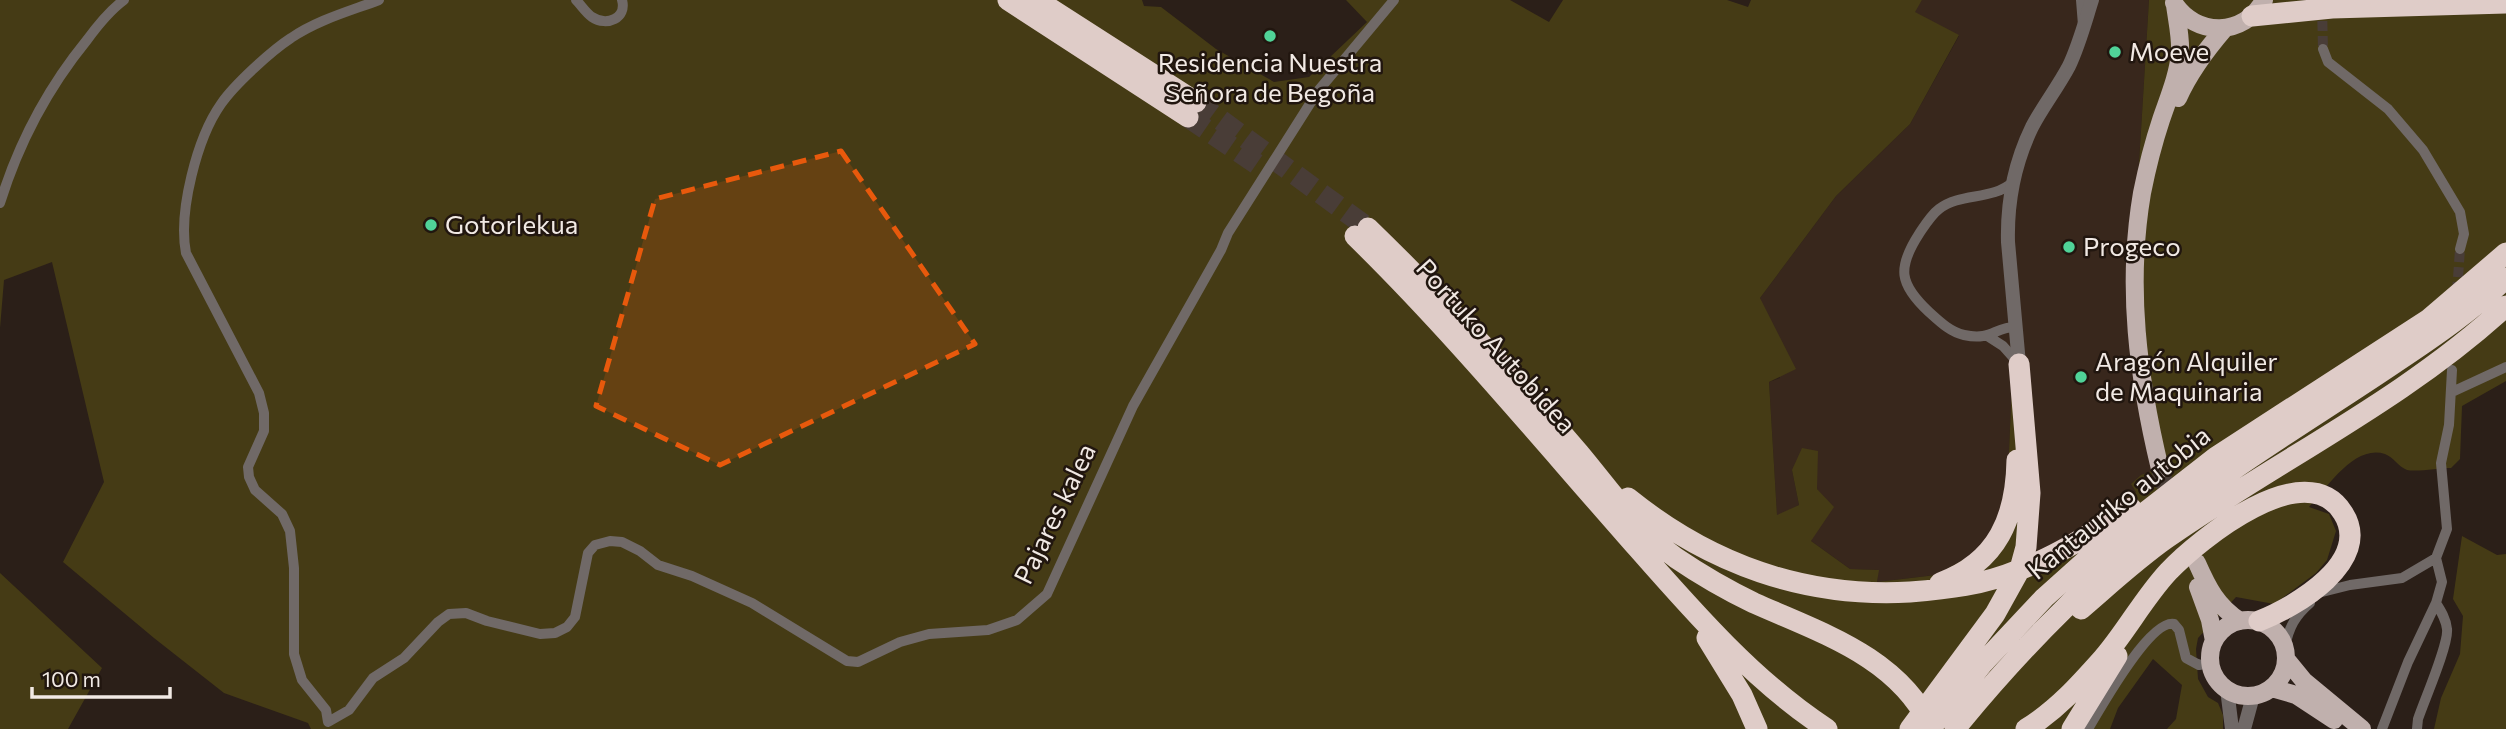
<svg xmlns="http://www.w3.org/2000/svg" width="2506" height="729" viewBox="0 0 2506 729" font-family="Commissioner,sans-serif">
<rect width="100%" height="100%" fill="#2b1f18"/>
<path fill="#38271c" d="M1922,0h227l-12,196 17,275 -22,13 4,8 -44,32 -59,31 -21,-171 -5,114 -8,23 -22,31 -41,23 -59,7 1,-12 -28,-1 -39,-28 10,-46 -4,-6v-12l-25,-7 7,35 -22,11 -8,-134 11,-4 -20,-80 76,-102 74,-72 49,-88 -45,-24z"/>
<path fill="#453b15" d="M0,0h1142l2,6 17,1 55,42 58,33 35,-5 58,-55 -21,-22h164l39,22 14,-22h164l21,7 3,-7h171l-7,12 44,23 -49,89 -74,72 -76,102 36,71 -27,13 8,133 22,-10 -7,-35 10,-22 16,3 -1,38 17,18 -23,34 39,28 29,1 -2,12 59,-7 41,-23 15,-18 15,-37 5,-114h19l7,85 -4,86 58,-30 44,-32 -5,-8 10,-9 13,-5 -17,-274 12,-196h357v381l-44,25 -2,53 -9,9c-11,0 -34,4 -44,2 -8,-3 -14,-13 -22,-16 -31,-10 -58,34 -76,53l20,7 7,17 -9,29 -11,13 -42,31 -38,-7 -38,41 -2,11 2,30 10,18 10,6 5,12v14h-56l9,-10 6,-34 -29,-26 -35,49 -8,21h-1799l-3,-6 -84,-30 -70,-55 -91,-76 41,-80 -52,-220 -48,18 -4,48z
M2462,536l35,19 9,-1v175h-72l7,-31 19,-44 3,-38 -10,-17z
M0,573l102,95 -34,61h-68z"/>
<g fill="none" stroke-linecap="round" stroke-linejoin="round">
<path stroke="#493d37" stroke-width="10" stroke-dasharray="10 5" stroke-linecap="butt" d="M2322,6l1,43
M2457,292l3,-43"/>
<path stroke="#493d37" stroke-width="18" stroke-dasharray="18 9" stroke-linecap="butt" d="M2160,469l30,97"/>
<path stroke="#493d37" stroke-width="21" stroke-dasharray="21 10" stroke-linecap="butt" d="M1196,102l172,126
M1188,117l82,56"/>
<path stroke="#706967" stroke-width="10" d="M379,0c-29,11 -62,20 -88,38 -20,13 -57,47 -70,66 -24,34 -43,108 -35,149l73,140 5,20v18l-16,36 1,10 6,13 27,24 8,17 4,37v86l8,26 24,30 2,12 21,-12 24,-32 31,-20 34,-36 11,-8 17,-1 21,8 53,13 15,-1 12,-6 8,-10 13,-64 7,-8 15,-4 12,1 18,9 18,14 34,11 60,27 95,58 11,1 42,-20 29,-8 59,-4 29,-10 30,-26 86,-188 88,-156 7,-17 90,-142 76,-91
M576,0c5,5 10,13 16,17 15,10 35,1 30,-17
M2081,0l2,25
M2323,49l5,13 60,47 35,41 37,62 4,22 -4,15
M2013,182c-21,19 -52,10 -74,27 -8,6 -14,16 -20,25 -22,34 -20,50 10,78 10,9 21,20 35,23 28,6 30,-8 52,-8
M0,203c19,-61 47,-114 87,-163 11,-15 22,-29 37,-40
M1989,337l14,9 16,18
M2452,392l54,-25
M2318,593l32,-8 52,-7 34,-20 11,-29 -6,-66 8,-38 3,-55
M2285,647c4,-20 10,-31 25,-44
M2088,729c12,-20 62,-110 86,-105l5,6 7,28 13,7 12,-2
M2382,729l26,-67 28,-59 6,-21 -6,-24
M2417,729l1,-10c6,-18 31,-75 29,-90 -1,-10 -6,-18 -11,-26"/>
<path stroke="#706967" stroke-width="14" d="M2019,364l-11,-122c-1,-39 7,-80 24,-115 11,-21 26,-40 37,-61 10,-21 16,-44 23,-66
M2227,689l5,40
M2244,729l9,-33"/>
<path stroke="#c0b0ad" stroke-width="18" d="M2174,3c22,34 70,34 90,-3
M2178,98c12,-27 28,-48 47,-70
M2160,469c-22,-92 -34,-182 -18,-276 5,-25 11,-49 19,-73 7,-21 17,-44 19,-67 1,-16 -3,-32 -5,-48
M2197,563c11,25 20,43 43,58
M2198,587l12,33 4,21
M2210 658a38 38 0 1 1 76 0a38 38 0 1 1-76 0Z
M2286,659l18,22 58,48
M2272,688l24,7 38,25"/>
<path stroke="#dfccc8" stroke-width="21" d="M1008,0l180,117
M1037,0l159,102
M2252,16l80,-8 174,-5
M1368,228c73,71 145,147 211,225 31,37 57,76 97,105 25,17 51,32 78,45 67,30 145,54 178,126
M1355,236c96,94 182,198 271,299 59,67 125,145 201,194
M1628,498c82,66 177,100 282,94 38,-3 73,-7 109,-22 40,-15 76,-39 112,-62
M1940,583c58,-21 76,-66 77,-123
M2081,609c28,-24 56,-50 86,-71 113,-79 237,-138 339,-232
M1707,638l35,57 15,34
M1910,729l85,-115 25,-45 6,-22 4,-54 -11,-129
M1930,729l53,-66 61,-65 58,-52 114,-89 213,-138 77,-66
M1955,729c74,-91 156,-172 252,-241 61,-44 127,-84 189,-126 39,-26 77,-52 110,-84
M2026,729c31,-19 54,-45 78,-72 23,-27 40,-59 64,-85 31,-33 138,-119 175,-59 31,48 -48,94 -84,108
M2072,729l45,-73"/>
</g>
<path fill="#e8590c" fill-opacity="0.2" stroke="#e8590c" stroke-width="5" stroke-dasharray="14 9" stroke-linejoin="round" d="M841,151l134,193 -255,121 -124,-59 59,-207z"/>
<g fill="#50d398" stroke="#21160f" stroke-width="2.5">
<circle cx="1270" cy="36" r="7"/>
<circle cx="2115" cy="52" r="7"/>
<circle cx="431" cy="225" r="7"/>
<circle cx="2069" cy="247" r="7"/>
<circle cx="2081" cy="377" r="7"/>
</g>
<g text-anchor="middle" stroke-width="5" stroke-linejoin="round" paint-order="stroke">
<g font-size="26" fill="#f1e9e4" stroke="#21160f" text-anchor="start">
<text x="2129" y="61">Moeve</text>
<text x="1270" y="72" text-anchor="middle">Residencia Nuestra<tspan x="1270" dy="30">Señora de Begoña</tspan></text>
<text x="445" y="234">Gotorlekua</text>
<text x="2083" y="256">Progeco</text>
<text x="2095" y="371">Aragón Alquiler<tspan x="2095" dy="30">de Maquinaria</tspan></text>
</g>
<g font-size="26" fill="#f1e9e4" stroke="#21160f">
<text transform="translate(1496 346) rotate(48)" y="9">Portuko Autobidea</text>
<text transform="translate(2119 503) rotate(-39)" y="9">Kantauriko autobia</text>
<text transform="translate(1055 514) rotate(-64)" y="9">Pajares kalea</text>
</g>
</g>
<path d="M32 687v10h138v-10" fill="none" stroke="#f1e9e4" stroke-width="3.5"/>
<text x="42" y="687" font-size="21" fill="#f1e9e4" stroke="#21160f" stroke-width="5" paint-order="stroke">100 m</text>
</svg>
